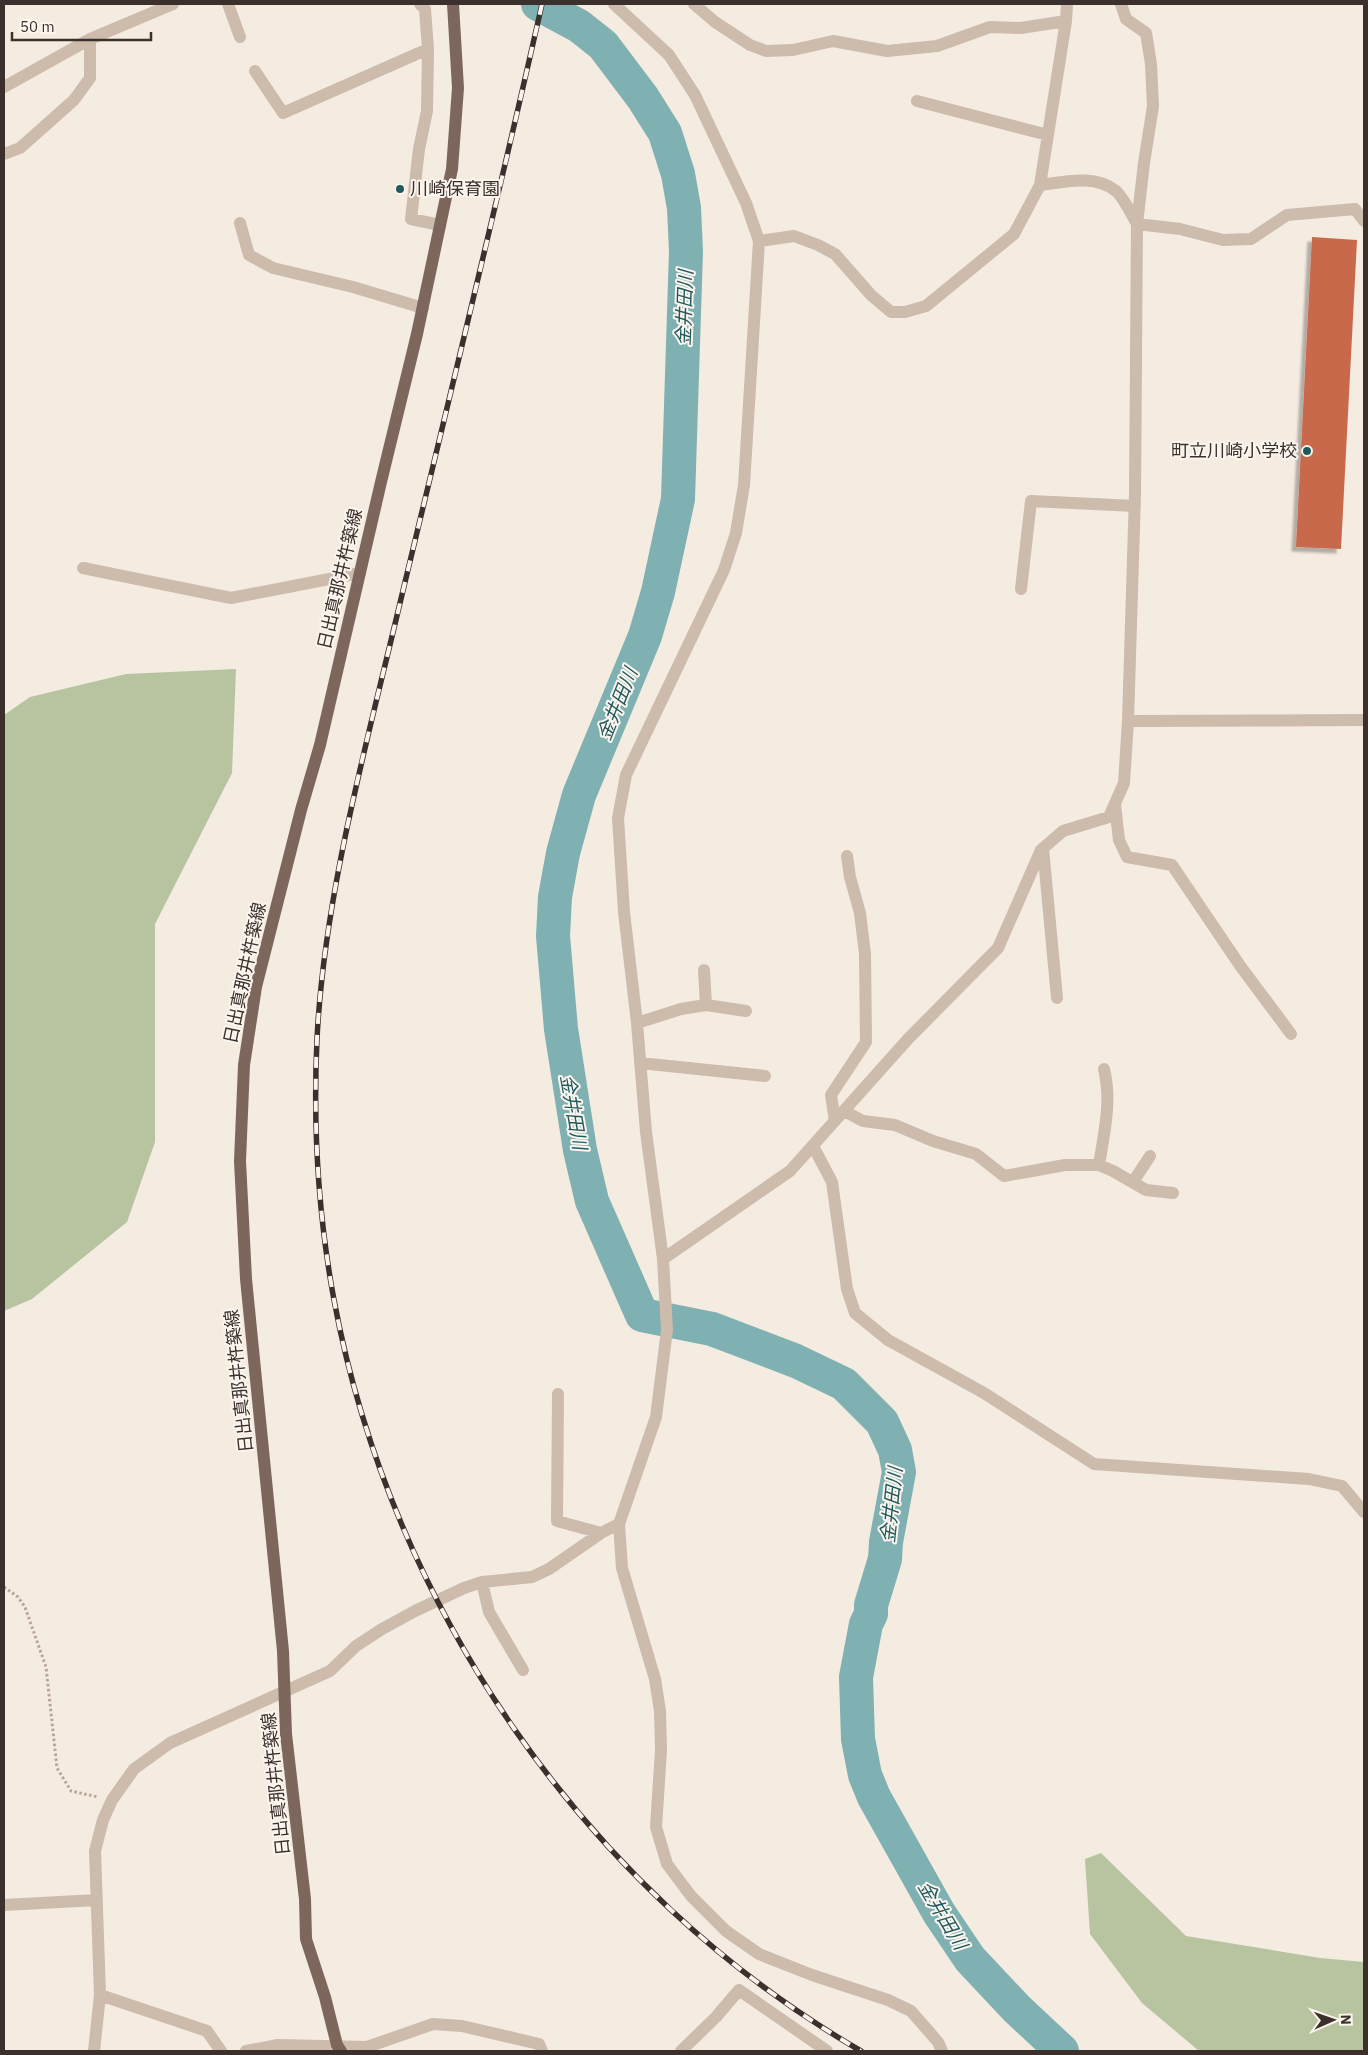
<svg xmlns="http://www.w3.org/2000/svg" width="1368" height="2055" viewBox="0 0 1368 2055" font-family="'IBM Plex Sans','Noto Sans JP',sans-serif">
<defs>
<filter id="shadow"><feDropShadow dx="-4.5" dy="4.5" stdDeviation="1" flood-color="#0004"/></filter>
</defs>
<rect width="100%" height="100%" fill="#f4ebe1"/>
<path fill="#b8c4a0" d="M236,669l-4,104 -77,151v218l-28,80 -95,77 -28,12v-596l26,-18 96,-23z
M1101,1853l85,83 134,22 44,4v89h-165l-57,-48 -52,-69 -5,-75z"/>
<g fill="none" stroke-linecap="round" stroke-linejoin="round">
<path stroke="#7fb0b2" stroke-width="34" d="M538,4l41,22 24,19 40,53 22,35 13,41 6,34 2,43 -8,248 -20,93 -13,44 -66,159 -16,58 -8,44 -2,39 8,93 19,121 12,51 50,114 70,14 84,32 48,23 38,38 13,28 4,22 -13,70 -1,17 -14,46v9l-5,10 -10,53 2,62 7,36 9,22 65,116 31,46 47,50 45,42"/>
</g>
<path fill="#c8694b" filter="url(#shadow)" d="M1312,237l45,3 -16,309 -45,-2z"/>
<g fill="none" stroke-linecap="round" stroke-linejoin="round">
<path stroke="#b9a596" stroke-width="3" stroke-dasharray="2.5 2.5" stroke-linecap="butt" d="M4,1587l14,10 7,10 21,60 11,101 14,23 27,6"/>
<path stroke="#cdbbac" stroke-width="12" d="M228,4l12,33
M614,4l55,51 26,40 51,108 13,38 -15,244 -8,48 -12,37 -98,205 -8,43 6,94 13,111 9,109 17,127 4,71 -11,87 -37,107 3,44 33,111 5,32 1,39 -5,77 11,37 24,32 35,35 33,23 53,21 76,25 23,11 27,31 4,9
M694,4l21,18 35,23 16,6 27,-1 40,-9 54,10 50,-5 53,-19 31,1 45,-7
M428,49l-1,62 -8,38 -8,70 29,6
M255,71l28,42 145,-64 -3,-40 -5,-5
M4,87l86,-48 83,-35
M917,101l131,34
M4,154l16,-6 54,-48 16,-22v-39
M1040,185l26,-164 1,-17
M240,223l9,32 24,13 80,19 70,21
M1137,224l43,5 43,11 28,-1 36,-24 68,-6 9,12
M759,241l35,-5 24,9 17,9 36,41 20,17h14l21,-6 88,-72 26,-49c24,-3 55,-11 76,6 7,6 16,24 21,33
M83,568l148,30 129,-25
M1021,589l10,-88 104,5
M1128,721l236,-1
M1115,805l4,35 8,17 45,8 69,102 50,67
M1043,848l14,150
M704,970l2,35
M637,1023l44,-14 25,-4 40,6
M640,1063l125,13
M844,1111l19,10 32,4 38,16 43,13 28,22 61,-11h34l14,6 33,19 27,3
M835,1121l-4,-26 35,-53 -1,-88 -5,-41 -10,-36 -3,-21
M813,1146l19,36 15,107 8,24 33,27 96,53 110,71 215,15 33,7 22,26
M1099,1165c5,-32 13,-63 5,-96
M1133,1182l17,-26
M663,1259l127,-88 118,-132 90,-91 43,-98 22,-19 46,-14 15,-34 4,-62 7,-227 2,-270 7,-61 9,-57 -2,-42 -5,-31 -20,-14 -5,-15
M558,1394l-1,127 44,12
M482,1582l7,30 34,58
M4,1905l93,-5
M100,1995l107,36 14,20
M94,2051l6,-56 -5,-144 8,-31 9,-20 22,-31 36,-26 160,-72 26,-25 26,-17 33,-18 49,-23 18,-6 50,-5 17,-8 52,-36 18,-9
M246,2051l32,-6 89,2 66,-23 29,2 77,18 3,7
M681,2051l35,-34 23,-27 88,61"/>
<path stroke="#7d675c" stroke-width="12" d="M341,2051l-4,-6 -12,-48 -19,-58 -1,-40 -19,-165 -3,-83 -37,-372 -6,-118 4,-96 12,-78 45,-177 19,-65 61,-263 36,-148 35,-165 6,-81 -5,-84"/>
<defs>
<path id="rail" d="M542,4c-45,200 -94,399 -142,599 -33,140 -76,292 -83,436 -4,86 1,175 17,261 58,310 253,592 527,751"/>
</defs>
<use href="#rail" stroke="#3b302b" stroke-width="5.5"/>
<use href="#rail" stroke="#fbf5ee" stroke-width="4" stroke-dasharray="11" stroke-linecap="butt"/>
</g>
<g fill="#1f5a5e" stroke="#fbf5ee" stroke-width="2">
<circle cx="400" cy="189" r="5"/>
<circle cx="1307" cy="451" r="5"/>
</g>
<g text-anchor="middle" stroke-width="4" stroke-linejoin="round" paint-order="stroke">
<g font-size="18" fill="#3b302b" stroke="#fbf5ee" text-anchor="start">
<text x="410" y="195">川崎保育園</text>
<text x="1297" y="457" text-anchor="end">町立川崎小学校</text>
</g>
<g font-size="18" fill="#3b302b" stroke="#fbf5ee">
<text transform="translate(340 579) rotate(-77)" y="6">日出真那井杵築線</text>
<text transform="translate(245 973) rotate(-78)" y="6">日出真那井杵築線</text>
<text transform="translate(239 1381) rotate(-96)" y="6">日出真那井杵築線</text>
<text transform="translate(276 1784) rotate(-96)" y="6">日出真那井杵築線</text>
</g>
<g font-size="19" font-style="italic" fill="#1f5a5e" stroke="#fbf5ee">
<text transform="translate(684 308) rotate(-88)" y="7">金井田川</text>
<text transform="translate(617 704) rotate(-68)" y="7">金井田川</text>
<text transform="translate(574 1112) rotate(80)" y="7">金井田川</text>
<text transform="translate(891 1505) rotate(-84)" y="7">金井田川</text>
<text transform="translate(943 1915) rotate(59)" y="7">金井田川</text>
</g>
</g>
<rect width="1368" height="2055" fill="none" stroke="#3b302b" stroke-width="10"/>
<g transform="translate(1333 2020) rotate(88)" stroke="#fbf5ee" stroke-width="4" paint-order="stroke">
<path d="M0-4L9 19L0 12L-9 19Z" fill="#3b302b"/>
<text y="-8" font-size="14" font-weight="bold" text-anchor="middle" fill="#3b302b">N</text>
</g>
<path d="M12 32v8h139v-8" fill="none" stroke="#3b302b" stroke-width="2.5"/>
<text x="20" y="32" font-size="15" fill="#3b302b" stroke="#fbf5ee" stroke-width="4" paint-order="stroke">50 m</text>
</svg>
